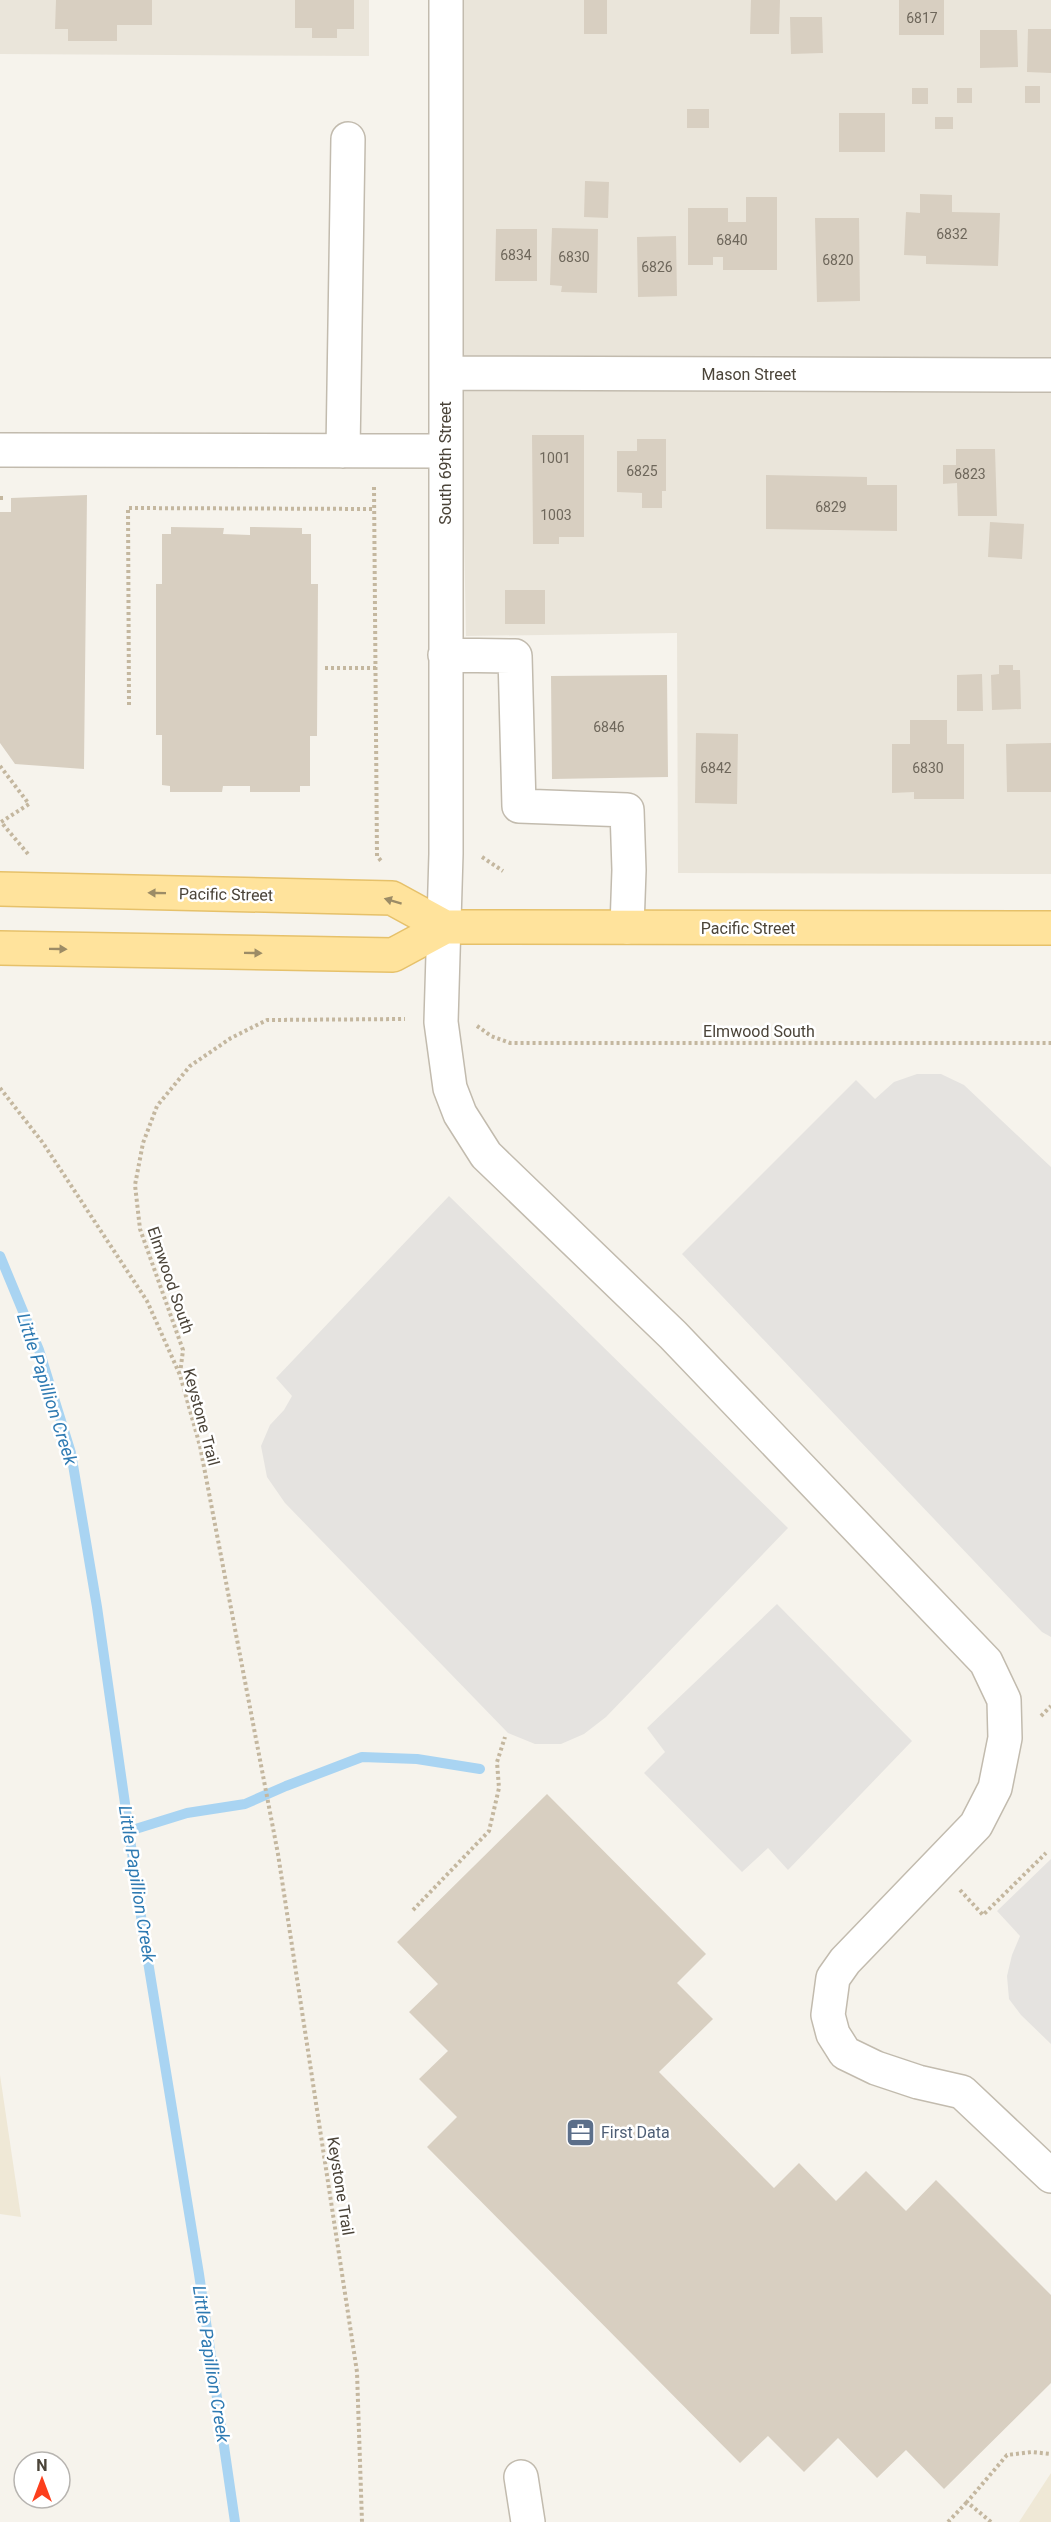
<svg xmlns="http://www.w3.org/2000/svg" width="1051" height="2522" viewBox="0 0 1051 2522" font-family="Roboto,sans-serif">
<rect width="100%" height="100%" fill="#f6f3ec"/>
<path fill="#eae5da" d="M0,0h369v56l-369,-2z
M464,0h587v874l-373,-1 -1,-240 -211,3 -4,-206z"/>
<path fill="#efe8d6" d="M0,2075l21,142 -21,-3z
M1051,2473v49h-32z"/>
<path fill="#e5e3e0" d="M917,1074h24l23,11 87,82v470l-9,-5 -30,-31 -330,-347 174,-174 19,19 19,-17z
M449,1196l339,332 -182,189 -22,17 -23,10h-26l-27,-11 -223,-230 -18,-26 -6,-31 9,-21 14,-15 8,-14 -16,-18z
M777,1604l135,137 -124,129 -20,-22 -26,24 -98,-99 21,-21 -18,-24z
M1051,1859v185l-30,-29 -12,-16 -2,-23 5,-21 8,-19 -23,-25z"/>
<g fill="none" stroke-linecap="round" stroke-linejoin="round">
<path stroke="#a9d4f2" stroke-width="10" d="M0,1256l39,94 32,103 26,154 47,330 55,337 36,248
M129,1831l58,-18 58,-9 41,-18 76,-29 55,2 63,10"/>
</g>
<path fill="#d8cfc1" d="M56,0h96v25h-35v16h-49v-12h-13z
M295,0h59v29h-17v9h-25v-10h-17z
M584,0h23v34h-23z
M751,0h29l-1,34h-29z
M899,0h45v35h-45z
M790,17h32l1,36 -32,1z
M1028,29h23v44l-24,-1z
M980,30h37l1,37 -38,1z
M1025,86h15v17h-15z
M912,88h16v16h-16z
M957,88h15v15h-15z
M687,109h22v19h-22z
M839,113h46v39h-46z
M935,117h18v12h-18z
M585,181l24,1 -1,36 -24,-1z
M920,194l32,1v17l48,1 -2,53 -72,-2v-8l-22,-1 2,-43 14,1z
M746,197h31v73h-54v-13h-10v8h-25v-57h40v14h18z
M815,218h44l1,83 -43,1z
M552,228l46,1 -1,64 -36,-1 1,-6 -12,-1z
M496,229h41v52h-42z
M676,236l1,60 -39,1 -1,-60z
M532,435h52v102h-25v7h-26z
M637,439h29v52h-4v17h-20v-15l-25,-1v-41h20z
M956,449h39l2,67h-39l-1,-33 -14,1v-19h13z
M766,475l101,2v8h30v46l-131,-2z
M87,495l-3,274 -69,-5 -15,-21v-231h11v-14z
M990,522l34,2 -2,35 -34,-2z
M171,527l53,1 -1,6 27,1v-8l52,1v6h9v50h7l-1,152h-7v50h-10v6h-50v-6h-27l-1,6h-52v-6l-8,-1v-50h-6v-151h6v-50h9z
M505,590h40v34h-40z
M999,665h14v5h7l1,39 -29,1 -1,-35 8,-1z
M982,674l1,37h-26v-36z
M667,675l1,102 -116,2 -1,-103z
M910,720h37v24h17v55h-50v-7l-22,1v-49h18z
M696,733l42,1 -1,70 -42,-1z
M1051,743v49h-44l-1,-48z
M547,1794l159,160 -29,29 36,36 -54,53 115,116 25,-25 37,38 30,-30 40,40 30,-31 115,115v88l-107,106 -38,-39 -29,28 -39,-40 -34,34 -36,-36 -28,27 -313,-316 30,-30 -38,-38 29,-28 -39,-39 29,-28 -41,-42z"/>
<g fill="none" stroke-linecap="round" stroke-linejoin="round">
<defs>
<path id="minor" d="M446,0v854l-5,168 9,66 10,26 26,41 187,180 313,327 18,38 1,38 -10,50 -19,37 -131,136 -12,17 -5,37 5,19 12,19 31,15 42,14 44,10 89,84
M446,373l605,2
M0,450l445,1
M343,451l5,-312
M445,655l70,1 4,150 108,4 2,60 -2,57
M521,2477l7,45"/>
<path id="major" d="M0,889l392,9 53,29
M0,948l393,7 52,-28 606,1"/>
</defs>
<use href="#minor" stroke="#c2bbae" stroke-width="36"/>
<use href="#major" stroke="#e6c16a" stroke-width="36"/>
<path stroke="#c4b79f" stroke-width="4" stroke-dasharray="3 3" stroke-linecap="butt" d="M374,487l3,369 5,6
M0,498h6
M325,668h51
M129,705l-1,-197 246,1
M0,766l29,38 -28,18 27,32
M482,857l21,14
M477,1026l14,10 19,7h541
M0,1088l43,55 104,158 33,74 20,71 78,408 79,518 5,150
M180,1374l3,-24 -43,-121 -5,-44 8,-42 14,-37 33,-40 41,-28 36,-18 138,-1
M1041,1716l10,-10
M960,1890l23,25 63,-62
M413,1910l76,-79 10,-43 -2,-26 8,-25
M948,2522l19,-20
M991,2522l-24,-20 40,-47 25,-3 19,2"/>
<use href="#minor" stroke="#fff" stroke-width="33"/>
<use href="#major" stroke="#ffe39c" stroke-width="33"/>
</g>
<defs><path id="oneway-solid" d="M-6-.8H1V-3.2L6.5 0L1 3.2V.8H-6Z" transform="scale(1.5)"/></defs>
<g fill="#9c8c66">
<use href="#oneway-solid" transform="translate(157 893) rotate(-179)"/>
<use href="#oneway-solid" transform="translate(393 901) rotate(-163)"/>
<use href="#oneway-solid" transform="translate(58 949) rotate(1)"/>
<use href="#oneway-solid" transform="translate(253 953) rotate(1)"/>
</g>
<defs>
<symbol id="office-square" viewBox="-11 -11 22 22"><rect x="-9" y="-9" width="18" height="18" rx="4" fill="#5c6f8a" stroke="#fff"/><path d="M-6-3h4V-5.5h4V-3h4V5H-6ZM-1-4.5V-3h2v-1.5ZM-6 0V1H6V0Z" fill="#fff"/></symbol>
</defs>
<g fill-rule="evenodd">
<use href="#office-square" x="564" y="2116" width="33" height="33"/>
</g>
<g text-anchor="middle" stroke-width="5" stroke-linejoin="round" paint-order="stroke">
<g font-size="14" fill="#6e675b">
<text x="922" y="23">6817</text>
<text x="952" y="239">6832</text>
<text x="732" y="245">6840</text>
<text x="516" y="260">6834</text>
<text x="574" y="262">6830</text>
<text x="838" y="265">6820</text>
<text x="657" y="272">6826</text>
<text x="555" y="463">1001</text>
<text x="642" y="476">6825</text>
<text x="970" y="479">6823</text>
<text x="831" y="512">6829</text>
<text x="556" y="520">1003</text>
<text x="609" y="732">6846</text>
<text x="716" y="773">6842</text>
<text x="928" y="773">6830</text>
</g>
<g font-size="16" fill="#4b4439" stroke="#fff">
<text x="749" y="380">Mason Street</text>
<text transform="translate(445 463) rotate(-90)" y="6">South 69th Street</text>
<text transform="translate(226 894) rotate(1)" y="6">Pacific Street</text>
<text x="748" y="934">Pacific Street</text>
<text x="759" y="1037">Elmwood South</text>
<text transform="translate(171 1280) rotate(71)" y="6">Elmwood South</text>
<text transform="translate(202 1417) rotate(75)" y="6">Keystone Trail</text>
<text transform="translate(341 2186) rotate(81)" y="6">Keystone Trail</text>
</g>
<g font-size="16" fill="#4e5e75" stroke="#fff" text-anchor="start">
<text x="601" y="2138">First Data</text>
</g>
<g font-size="18" font-style="italic" fill="#2e7ab2" stroke="#fff">
<text transform="translate(47 1389) rotate(72)" y="6">Little Papillion Creek</text>
<text transform="translate(137 1884) rotate(81)" y="6">Little Papillion Creek</text>
<text transform="translate(211 2364) rotate(81)" y="6">Little Papillion Creek</text>
</g>
</g>
<g transform="translate(42 2480)"><circle r="28" fill="#ffffff" stroke="#b7b4b0" stroke-width="1.5"/>
<path d="M0-4.5L10 22L0 15L-10 22Z" fill="#fc3f1d"/>
<text y="-9" font-size="16" font-weight="bold" text-anchor="middle" fill="#4b4439">N</text>
</g>
</svg>
